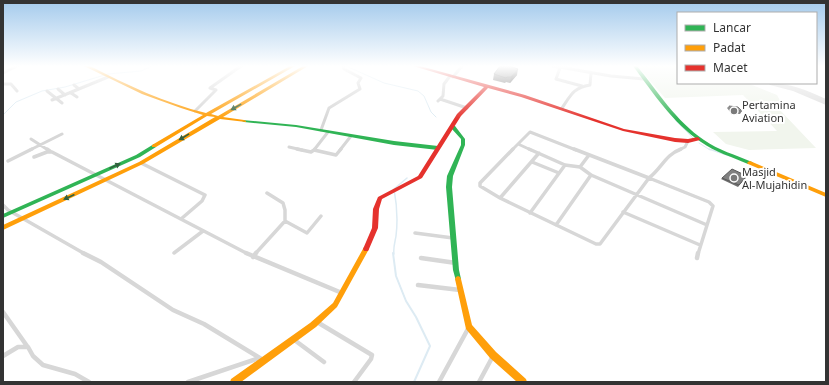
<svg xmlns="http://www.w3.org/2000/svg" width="829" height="385" viewBox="0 0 829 385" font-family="'Noto Sans',sans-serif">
<rect width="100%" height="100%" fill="#fff"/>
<path fill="#f1f5ed" d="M637,66h41v17h69l30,12 6,11 -5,2 38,40 -67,2 -23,-6 -13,-12 64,-1 -34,-36 -78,3z"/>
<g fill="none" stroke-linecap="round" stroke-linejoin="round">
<path stroke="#ddebf3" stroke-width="1" d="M346,66l38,17 34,8 6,5 7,16 5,5
M3,115l13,-13 26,-11 23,-4 43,-13 33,-3 11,-5
M675,120l19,19
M699,143l11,7"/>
<path stroke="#ddebf3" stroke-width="1.5" d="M709,149l21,7
M394,254c-1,-6 1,-12 2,-18 2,-16 1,-31 -2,-47l13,-11"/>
<path stroke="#ddebf3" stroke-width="2" d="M393,253l3,23 10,25 10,16 14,29 -16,36"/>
<path fill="#dedede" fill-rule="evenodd" d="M768,83c23,0 38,7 58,16v6l-33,-14 -23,-6z"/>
<path stroke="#d7d7d7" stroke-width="3" d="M553,66l58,10 33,3
M560,68l-4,11 26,7
M3,73l14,-7
M453,77l9,-11
M3,84h8l6,7
M74,85l5,4
M58,89l7,6
M47,91l15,12
M71,93l6,4
M440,99l27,9
M52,100l56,-23
M438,101l5,-5 1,-12 6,-8
M562,108c9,-13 11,-20 28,-23l1,-12
M195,111l21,-21 -6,-2 31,-22
M321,130l8,-22 31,-19 -2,-6 3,-5 -17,-9 -1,-3
M31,139l17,11
M518,144l13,6
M289,147l13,3
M30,150l32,-16
M314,150l14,-18
M340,150l11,-14
M512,150l18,-18 46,18
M679,150l6,-3 3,-6"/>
<path stroke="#d7d7d7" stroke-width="3.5" d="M47,149l3,2
M297,149l14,3 3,-2
M315,149l-1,1 22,5 5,-6
M513,149l-33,34v3l20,12 96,46h4l49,-66 -75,-29
M529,149l36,16 15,2 9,-12
M34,157l13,-5h5l196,102
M8,161l24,-12
M532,162l27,11
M141,163l64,32 -3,6 -21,18
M591,175l116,50
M649,178l60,24 4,4 -15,48
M649,178c13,-10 16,-23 32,-29
M267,193l16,10 2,7v11
M500,198l39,-45
M3,205l5,5 77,44
M623,212l77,33
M530,213l35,-48
M556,225l35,-50 -11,-8
M415,233l38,5
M174,253l29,-22
M255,254l30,-33 22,12 14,-17"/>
<path stroke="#d7d7d7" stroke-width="4.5" d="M83,253l18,9 72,48 31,14 59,36
M246,253l96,40
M253,257l3,-4
M421,258l35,5
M697,258l1,-5
M418,285l42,5
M3,312l24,34
M317,322l55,33 -1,4 -17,23
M293,339l31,23
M3,356l15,-9h10l5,9 10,9 32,9 14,8
M188,382l71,-24
M439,382l30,-55
M479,382l14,-26"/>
<path fill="#30b455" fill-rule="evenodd" d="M633,66h4c21,26 39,55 67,74 14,10 32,15 48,22l1,1 -1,1h-4c-16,-7 -33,-12 -47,-22 -28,-19 -48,-49 -68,-76z
M242,120l54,5 98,16 44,5 2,2 -2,2 -44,-5 -98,-18 -52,-5 -2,-1z
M451,126h4l10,13v6l-12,31 -1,11 7,83 2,9 -1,2 -2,1 -2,-1 -3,-11 -7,-83 1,-11 14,-31v-6l-10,-11z
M154,144l2,2v1l-16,10 -137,61v-4l133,-59z"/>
<path fill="#ff9f0a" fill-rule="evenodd" d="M84,66h6c37,19 75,37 116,47l84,-47h5l-84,48 7,2 85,-50h5l-85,51 21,3 2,1v1l-26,-3 -77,45 -140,66v-5l136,-63 76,-45 -8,-1 -51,31h-4v-2l51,-30 -22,-7 -39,-14z
M750,161l76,32v4l-78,-33 -1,-1 1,-1z
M364,247h4l1,2 -32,58 -21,20 -75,55h-11l1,-3 79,-56 23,-20z
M458,276l2,1 1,2 11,46 24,27 30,27 1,3h-10l-27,-24 -24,-29 -11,-50 1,-2z"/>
<path fill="#e5322d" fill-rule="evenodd" d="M413,66h7l105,29 99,34 51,9 13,1 10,-2 2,2v1l-12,3 -13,-1 -52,-11 -102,-34 -33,-9 -27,28 -39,62 -40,21 -3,10 -1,19 -9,21 -1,2h-4l-1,-2 9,-21 1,-19 5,-12 40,-21 39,-62 27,-27z"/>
</g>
<path fill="#6f6f6f" d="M494,74l23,1 -7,8 -4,-1 -1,1 -12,-3z
M729,106l13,5 -2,3 -9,-1 -4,-5z
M747,176l-9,11 -17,-8 1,-1z"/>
<path fill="#5a5a5a" d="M518,69l-1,6 -7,8 1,-6z"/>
<path fill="#818181" stroke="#5a5a5a" d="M500,66l3,1 1,-1h6l8,3 -7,8h-4l-1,1 -12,-4z
M729,106l9,1 4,4 -9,-1z
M732,169l15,7 -8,9 -17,-7z"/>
<defs><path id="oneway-solid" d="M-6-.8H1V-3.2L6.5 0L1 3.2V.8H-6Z"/></defs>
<g fill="#32603f">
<use href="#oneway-solid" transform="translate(236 107) rotate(151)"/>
<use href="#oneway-solid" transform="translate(184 137) rotate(149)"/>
<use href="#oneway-solid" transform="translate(115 166) rotate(-25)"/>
<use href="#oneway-solid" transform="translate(69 197) rotate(155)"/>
</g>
<linearGradient id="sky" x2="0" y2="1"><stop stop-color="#a3caec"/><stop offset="0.55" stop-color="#fff"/><stop offset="1" stop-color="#fff" stop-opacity="0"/></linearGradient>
<rect width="829" height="120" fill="url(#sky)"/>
<g fill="#7a7a7a" stroke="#fff" stroke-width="1.5">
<circle cx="734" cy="111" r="4"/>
<circle cx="734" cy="178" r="4"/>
</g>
<g text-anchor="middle" stroke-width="4" stroke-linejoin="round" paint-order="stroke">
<g font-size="11" fill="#333" stroke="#fff" text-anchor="start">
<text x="742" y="109">Pertamina<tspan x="742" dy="13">Aviation</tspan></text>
<text x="742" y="176">Masjid<tspan x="742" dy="13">Al-Mujahidin</tspan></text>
</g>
</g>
<rect width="829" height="385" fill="none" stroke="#333333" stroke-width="8"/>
<rect x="677" y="12" width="140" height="72" fill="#ffffff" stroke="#adadad"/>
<rect x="685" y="25" width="20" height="6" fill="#30b455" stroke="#adadad"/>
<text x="713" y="32" font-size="12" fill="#333333">Lancar</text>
<rect x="685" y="45" width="20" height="6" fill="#ff9f0a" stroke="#adadad"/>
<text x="713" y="52" font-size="12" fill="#333333">Padat</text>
<rect x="685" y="65" width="20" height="6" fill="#e5322d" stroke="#adadad"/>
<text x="713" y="72" font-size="12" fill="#333333">Macet</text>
</svg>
